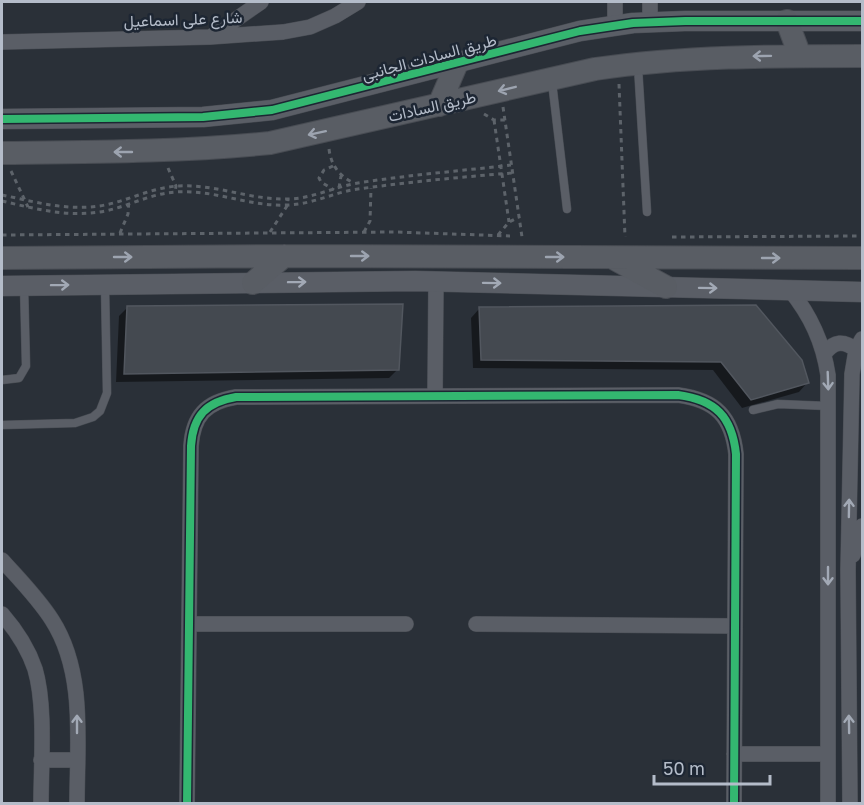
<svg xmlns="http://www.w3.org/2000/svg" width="864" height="805" viewBox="0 0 864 805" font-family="'Golos Text',Vazirmatn,sans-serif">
<rect width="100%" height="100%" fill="#2a3038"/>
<path fill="#0007" d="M755,307l52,76 -8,9 -57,16 -29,-38 -240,-2 -2,-50 8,-9z
M127,308l271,61 -9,9 -273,4 3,-66z"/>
<path fill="#444950" stroke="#52575f" stroke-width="1.5" d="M403,304l-4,66 -275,4 3,-68z
M756,305l46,55 7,23 -58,17 -30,-38 -240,-2 -2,-53z"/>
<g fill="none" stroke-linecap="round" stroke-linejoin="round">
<defs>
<path id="service" d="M638,67l9,145
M552,82l15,127
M2,380l17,-2 7,-12 -2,-81
M753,410l25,-6 50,2
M2,425l73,-2 18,-6 7,-6 7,-18 -2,-107"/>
<path id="minor" d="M615,2v23
M650,2v20
M212,36l49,-34
M2,42l208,-5 73,-5 27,-5 25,-11 23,-14
M790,290c21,26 33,52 38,85v429
M825,353c9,-12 19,-13 31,-3
M435,396l1,-115
M853,555l9,-29
M2,560c17,19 36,38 50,60 34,53 25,123 25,184
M2,614c14,16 26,34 33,55 11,37 6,95 6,135
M189,624h217
M476,624l258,2
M734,754h94
M41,760h36
M187,804l4,-358c2,-30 15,-44 45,-49l442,-2c38,5 54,22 58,59l-2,350
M850,804l-2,-234 4,-196 4,-24 6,-11"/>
<path id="tertiary" d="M2,119l201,-2 69,-7 308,-79 53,-8 52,-2h177
M2,286l413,-5 447,11"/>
<path id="secondary" d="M787,21l13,35
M439,105l18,-42
M2,153c89,-1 179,-1 268,-10l325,-74c89,-13 178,-13 267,-13
M2,258l282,-2 578,2
M613,258l53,29
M253,283l31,-27"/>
</defs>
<use href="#service" stroke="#484c53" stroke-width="9"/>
<use href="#minor" stroke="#484c53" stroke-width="16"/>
<use href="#tertiary" stroke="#484c53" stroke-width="21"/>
<use href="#secondary" stroke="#484c53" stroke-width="24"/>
<path stroke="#5d636a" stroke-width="3" stroke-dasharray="4.5 4.5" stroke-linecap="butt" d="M619,84l6,153
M503,107l19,130
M484,114l10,6h11
M494,120l15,102
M329,149c2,16 10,27 25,34
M333,166l-9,4 -5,8 2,4 13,8
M168,168l8,18 -1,6
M11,171l17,36
M339,188l2,-12
M2,195c34,7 67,17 103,10 25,-5 48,-18 74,-19 37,-2 71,14 108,13 25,0 46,-12 71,-16 50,-8 102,-12 153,-18
M2,201c34,8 67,17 103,10 24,-5 45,-17 70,-19 39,-3 74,15 112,13 28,-1 47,-13 71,-16 51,-7 103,-12 154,-16
M270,232l17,-26 1,-7
M364,232l6,-11 1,-33
M120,233l8,-19 1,-16
M2,235l393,-3 115,4
M498,235l11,-13 10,-5
M672,237l190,-1"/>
<use href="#service" stroke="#5a5e66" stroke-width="8"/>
<use href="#minor" stroke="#5a5e66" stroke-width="15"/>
<use href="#tertiary" stroke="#5a5e66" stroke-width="20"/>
<use href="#secondary" stroke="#595d64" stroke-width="22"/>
<defs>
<path id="cycleway" d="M2,119l201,-2 69,-7 308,-79 53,-8 52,-2h177
M187,804l4,-358c2,-30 15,-44 45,-49l442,-2c38,5 54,22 58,59l-2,350"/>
</defs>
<use href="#cycleway" stroke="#1d2633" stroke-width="11"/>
<use href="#cycleway" stroke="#33b770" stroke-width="8"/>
</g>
<defs><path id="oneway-shaft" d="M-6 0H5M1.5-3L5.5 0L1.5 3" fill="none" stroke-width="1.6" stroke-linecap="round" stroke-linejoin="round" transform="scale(1.5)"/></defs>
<g stroke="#9da4b0">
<use href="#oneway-shaft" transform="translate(762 56) rotate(179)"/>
<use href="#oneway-shaft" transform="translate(507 89) rotate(166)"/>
<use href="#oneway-shaft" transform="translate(317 133) rotate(168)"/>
<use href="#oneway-shaft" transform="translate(123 152) rotate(180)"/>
<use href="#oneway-shaft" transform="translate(360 256)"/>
<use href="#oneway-shaft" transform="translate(123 257)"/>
<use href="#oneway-shaft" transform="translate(555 257)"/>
<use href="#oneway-shaft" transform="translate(771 258)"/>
</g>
<g stroke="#a2a9b5">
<use href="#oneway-shaft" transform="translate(297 282) rotate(-1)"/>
<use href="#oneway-shaft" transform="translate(492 283) rotate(1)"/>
<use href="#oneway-shaft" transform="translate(60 285) rotate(-1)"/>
<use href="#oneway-shaft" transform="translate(708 288) rotate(1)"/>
<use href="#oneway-shaft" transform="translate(828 381) rotate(88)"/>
<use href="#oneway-shaft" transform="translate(849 508) rotate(-89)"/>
<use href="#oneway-shaft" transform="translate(828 576) rotate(90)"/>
<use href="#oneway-shaft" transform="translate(77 724) rotate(-90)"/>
<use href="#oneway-shaft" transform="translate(849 724) rotate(-91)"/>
</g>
<g text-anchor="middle" stroke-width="5" stroke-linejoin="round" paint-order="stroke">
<g font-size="16" fill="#b4bcc9" stroke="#1d2633">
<text transform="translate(183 19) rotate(-2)" y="6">شارع على اسماعيل</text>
<text transform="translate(429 57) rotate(-15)" y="6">طريق السادات الجانبى</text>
<text transform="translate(432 106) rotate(-13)" y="6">طريق السادات</text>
</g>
</g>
<rect width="864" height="805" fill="none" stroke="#b4bcc9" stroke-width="6"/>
<path d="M654 775v9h116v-9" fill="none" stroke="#b4bcc9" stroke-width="3"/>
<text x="663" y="775" font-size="18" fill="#b4bcc9" stroke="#1d2633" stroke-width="4.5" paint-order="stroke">50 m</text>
</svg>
